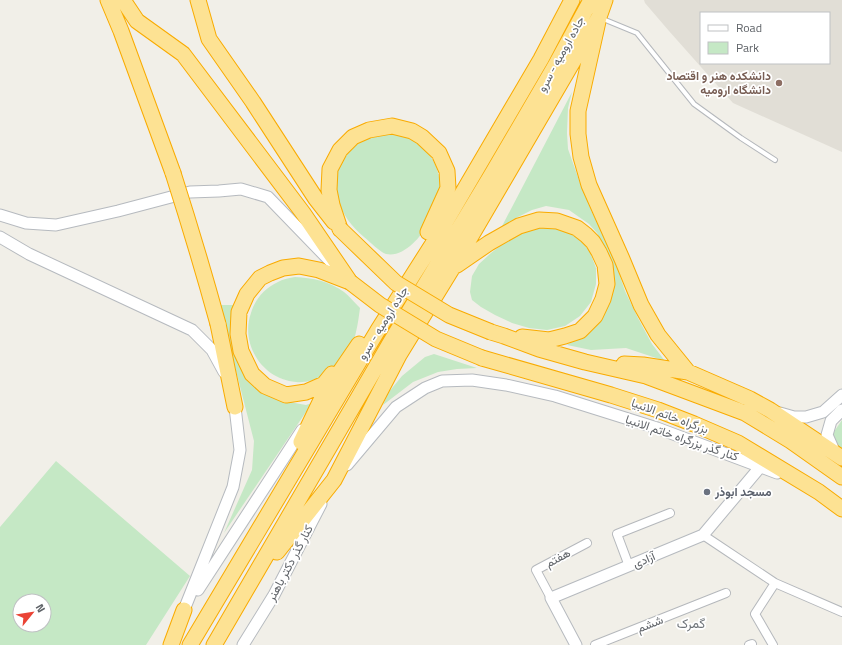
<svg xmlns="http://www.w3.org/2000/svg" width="842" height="645" viewBox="0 0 842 645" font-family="'Titillium Web',Vazirmatn,sans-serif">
<rect width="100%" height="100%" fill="#f1efe8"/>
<path fill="#e1ded6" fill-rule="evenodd" d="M644,0h198v152l-109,-49 -64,-72 -24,-28zM701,13h128v50h-128z"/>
<path fill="#c5e8c5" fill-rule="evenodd" d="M572,92l-4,16 -1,25 1,16 12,34 11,27 21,42 13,39 13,27 14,26 13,17 -39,-13 -35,2 -24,-5 27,-17 12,-17 7,-18v-19l-6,-23 -10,-18 -8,-9 -20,-14 -23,-4 -14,4 -16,8 -16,12z
M389,133c5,1 12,2 17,4 22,9 35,29 34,53 0,4 -3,10 -4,14 -3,7 -5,14 -8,20 -7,13 -25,34 -42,30 -6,-2 -16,-12 -22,-17 -12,-10 -23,-24 -26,-39 -7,-27 8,-52 33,-61 5,-3 12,-3 18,-4z
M550,225l16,5 14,9 10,13 6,16v16l-5,18 -11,14 -15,10 -18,4 -18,-2 -17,-5 -17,-8 -14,-8 -9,-7 -2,-8 2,-16 7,-12 12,-11 27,-21z
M295,277c18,1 34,4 49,15 5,4 10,10 16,16 -1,7 -2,16 -4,24 -2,10 -8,21 -15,30 -4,6 -12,11 -19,14 -8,4 -17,7 -26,6 -34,-3 -56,-38 -45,-69 4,-14 14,-25 27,-31 5,-3 12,-4 17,-5z
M219,305h15l-1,29 4,27 10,18 15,13 22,9 22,4 6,-2 -88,130 28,-63 2,-29z
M434,354l43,14 -20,1 -19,3 -25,10 -30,23 5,-12 14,-17 23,-19z
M842,420v32l-11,-16z
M56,461l134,115 -44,69h-146v-118zM20,601h24v24h-24z"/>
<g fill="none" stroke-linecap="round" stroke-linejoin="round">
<defs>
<path id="lane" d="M603,19l34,14 57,71 47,34 34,22"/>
<path id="street" d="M703,535l72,48 67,29
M629,566l-12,-32 53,-21
M551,598l-15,-28 51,-27
M595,645l131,-52
M749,645l3,-1
M773,645l-18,-31 20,-31"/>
<path id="secondary" d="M0,215l26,8 30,2 62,-14 72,-19 29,-1 22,-2 27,8 62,64
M0,237l29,17 163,76 20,20 12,22
M780,413l14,4h12l17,-5 19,-17
M835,453l-8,-18 4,-14 11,-11
M347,465l49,-58 29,-19 17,-7 30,-1 34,5 49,11 102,32 120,45
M198,590l104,-160
M184,610l49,-123 7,-37 -5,-43 -2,-8
M243,645l31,-50 47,-91
M576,645l-25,-47 152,-63 58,-69"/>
<path id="highway" d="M108,0l13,31 52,142
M123,0l14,21 46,33 120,159 47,69
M198,0l11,39 44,63 63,97 18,23
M605,0l-6,17 -21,94v23l3,23 8,28 33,74 19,46 17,30 30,37
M340,229l-8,-24 -3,-15 1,-21 10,-19 13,-13 16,-7 23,-4 20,5 10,6 17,16 8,18 1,17 -20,44
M457,265l32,-22 30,-17 20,-6 18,1 20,7 9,7 7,7 6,10 6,13 2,19 -4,15 -8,17 -15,15 -15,5 -16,4 -27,-3
M218,324l17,83
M491,332l13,4 35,13 46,13 61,14 99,37 46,28 51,36
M482,358l129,37 47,15 36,14 44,19 81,49 23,17
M624,364l19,1 45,7 62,27 20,11 72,48
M332,374l-8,10 -18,8 -20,3 -21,-9 -13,-12 -11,-23 -3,-17 1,-22 8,-18 13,-16 10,-5 13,-5 16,-2 20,4 31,12
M301,442l21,-44 37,-54
M277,552l57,-72 65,-125 54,-88 146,-250
M171,645l13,-35
M190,645l188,-315 54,-85 109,-186 31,-59
M214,645l176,-302 102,-169 63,-108 36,-66"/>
</defs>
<use href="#lane" stroke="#b5b8bc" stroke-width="6"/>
<use href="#street" stroke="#b5b8bc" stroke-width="10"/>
<use href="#secondary" stroke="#b6babf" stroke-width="13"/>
<use href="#highway" stroke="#f9ab00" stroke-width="17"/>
<use href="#lane" stroke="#fff" stroke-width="4"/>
<use href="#street" stroke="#fff" stroke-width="8"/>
<use href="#secondary" stroke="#fff" stroke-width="11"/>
<use href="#highway" stroke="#fde293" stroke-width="15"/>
<defs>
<path id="highway-bridge" d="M173,173c16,50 31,100 45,151
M340,229l56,54 53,32 42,17
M350,282l30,23 56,34 46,19"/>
</defs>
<use href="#highway-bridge" stroke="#f9ab00" stroke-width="17" stroke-linecap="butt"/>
<use href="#highway-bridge" stroke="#fde293" stroke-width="15"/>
</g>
<circle fill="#8d6e63" stroke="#fff" stroke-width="1.5" cx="779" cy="83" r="4"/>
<circle fill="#6b7280" stroke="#fff" stroke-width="1.5" cx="707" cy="492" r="4"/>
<g text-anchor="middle" stroke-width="3.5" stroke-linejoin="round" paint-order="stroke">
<g font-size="12" fill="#5f6368" stroke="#fff">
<text transform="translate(561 54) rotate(-61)" y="4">جاده ارومیه - سرو</text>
<text transform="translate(383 323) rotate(-58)" y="4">جاده ارومیه - سرو</text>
<text transform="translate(670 416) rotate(20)" y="4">بزرگراه خاتم الانبیا</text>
<text transform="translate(682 438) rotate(19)" y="4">کنار گذر بزرگراه خاتم الانبیا</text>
<text transform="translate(558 558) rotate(-28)" y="4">هفتم</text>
<text transform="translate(644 560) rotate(-23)" y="4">آزادی</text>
<text transform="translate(290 563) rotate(-62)" y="4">کنار گذر دکتر باهنر</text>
<text transform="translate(650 624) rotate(-22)" y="4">ششم</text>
</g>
<g font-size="12" font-weight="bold" fill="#785e54" stroke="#fff" text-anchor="end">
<text x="771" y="80">دانشکده هنر و اقتصاد<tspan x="771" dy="14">دانشگاه ارومیه</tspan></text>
</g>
<g font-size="12" font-weight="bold" fill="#5b616d" stroke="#fff" text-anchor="start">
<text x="715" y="496">مسجد ابوذر</text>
</g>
<g font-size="13" fill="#70757a" stroke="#fff">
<text x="691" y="628">گمرک</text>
</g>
</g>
<rect x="700" y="12" width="130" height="52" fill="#ffffff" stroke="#bfc1c3"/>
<rect x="708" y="25" width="20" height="6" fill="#ffffff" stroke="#bfc1c3"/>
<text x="736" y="32" font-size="12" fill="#5f6368">Road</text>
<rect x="708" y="42" width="20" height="12" fill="#c5e8c5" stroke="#bfc1c3"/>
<text x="736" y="52" font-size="12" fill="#5f6368">Park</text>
<g transform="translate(32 613) rotate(60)"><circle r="19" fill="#ffffff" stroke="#bfc1c3"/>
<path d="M0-3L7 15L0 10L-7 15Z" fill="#ea4335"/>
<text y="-6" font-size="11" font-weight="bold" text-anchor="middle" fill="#5f6368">N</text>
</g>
</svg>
